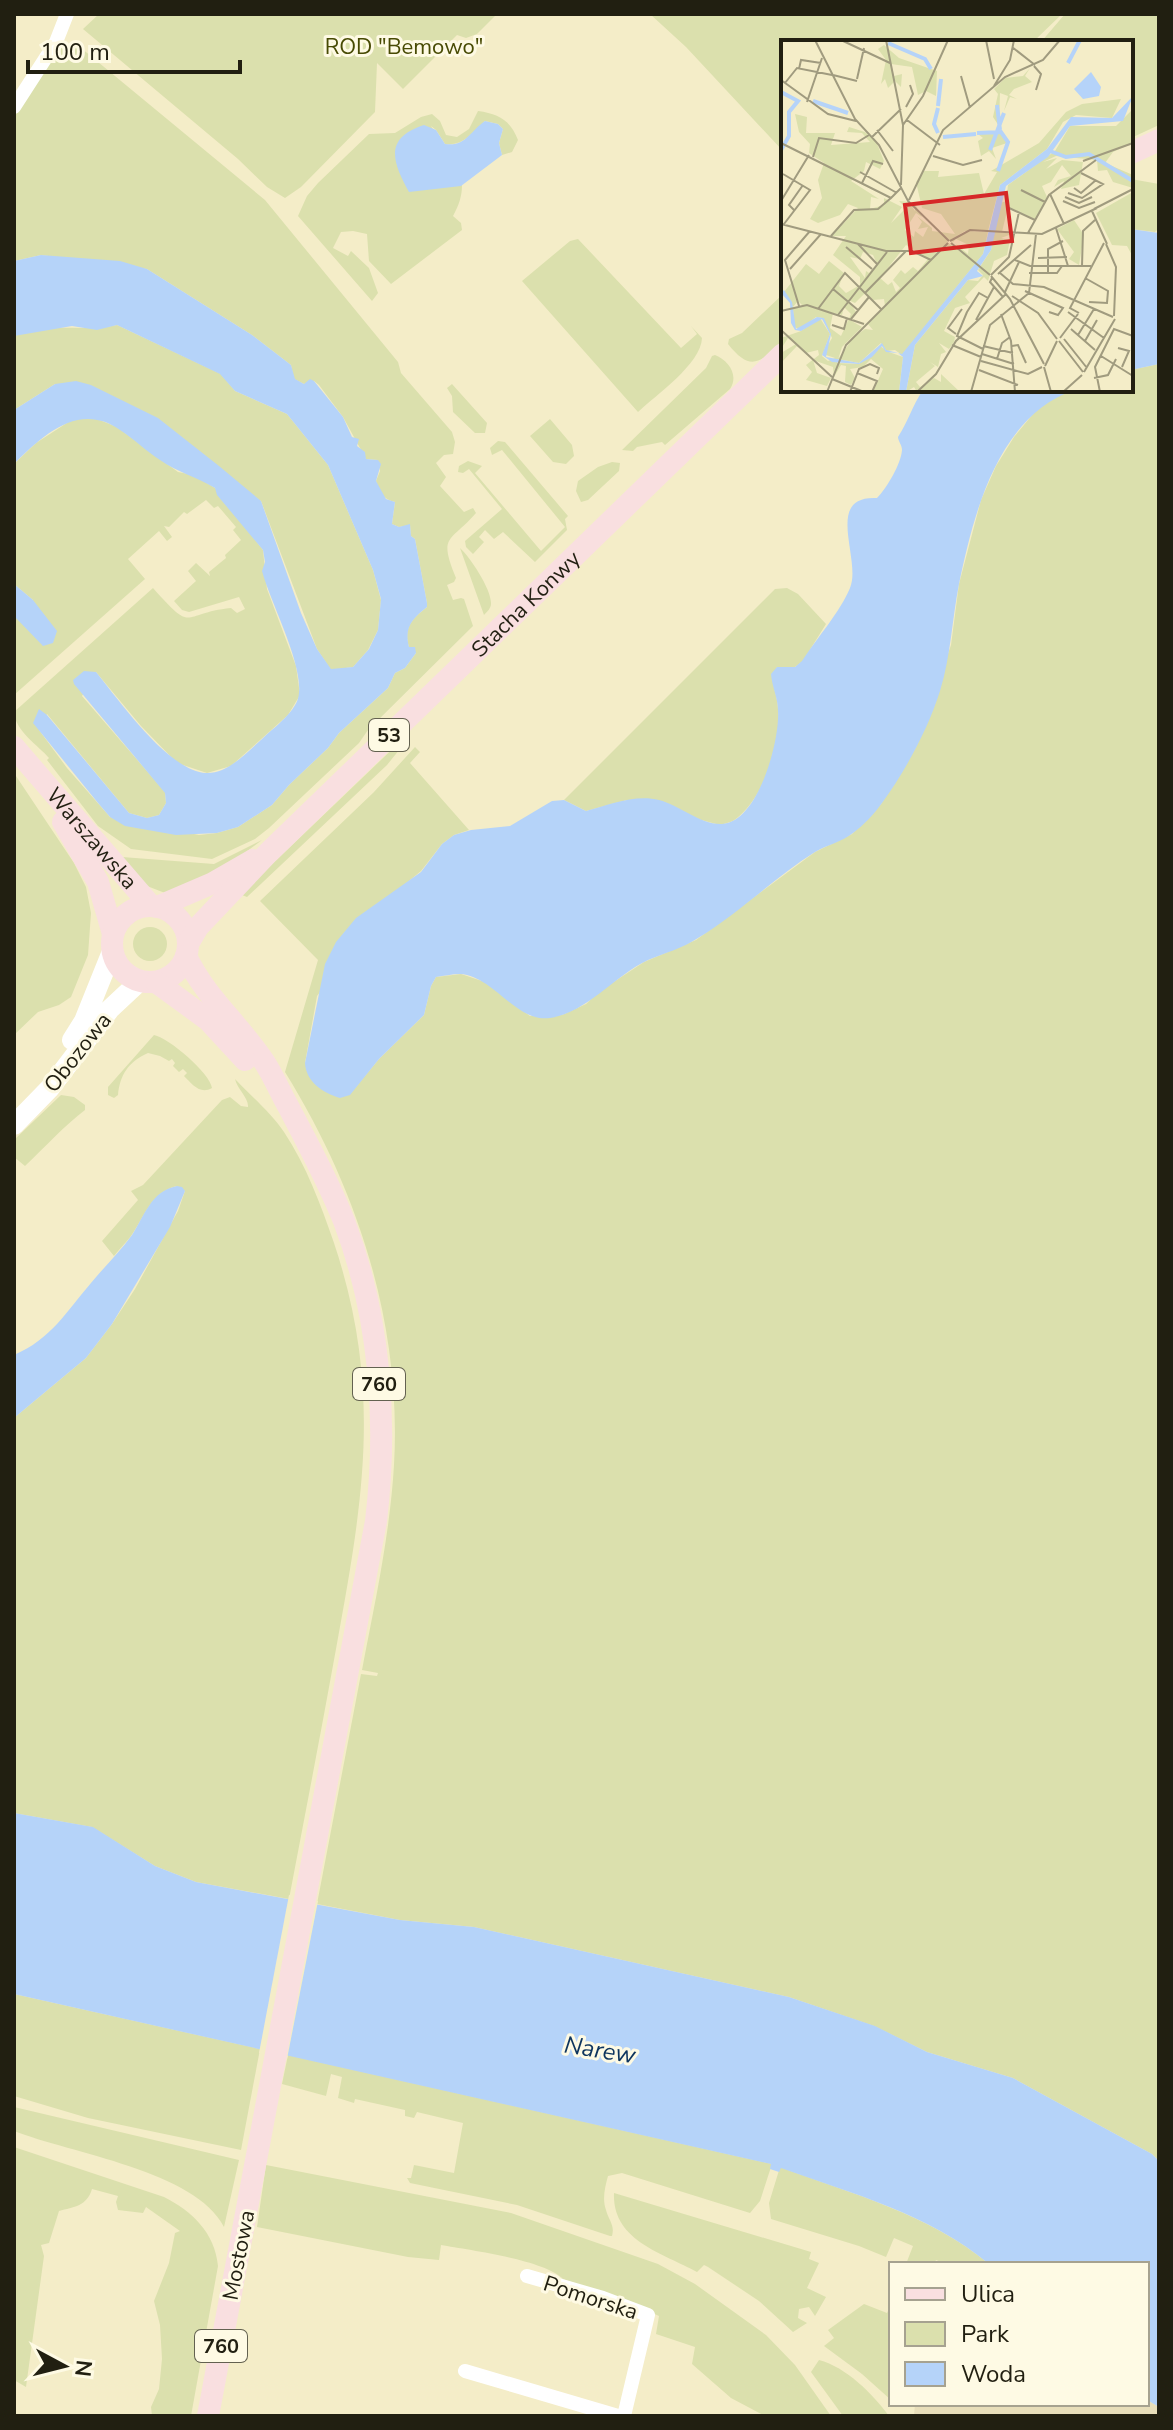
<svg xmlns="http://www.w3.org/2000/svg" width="1173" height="2430" viewBox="0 0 1173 2430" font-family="'Nunito Sans',sans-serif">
<rect width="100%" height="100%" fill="#f4edc8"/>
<path fill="#dbe0ad" d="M99,14h398l-20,20 -11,4 -9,-3 -54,54 -26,-26 -2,49 -74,75 -16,11 -18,-11 -29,-28 -155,-130z
M650,14h412l-29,28h-250v109l-97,-104z
M1065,14h94v111l-28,13v-96h-90z
M75,43l190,157 133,162 3,11 51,59 3,10 -2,12 -9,1 -8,8 10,14 -6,9 24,26 9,-4 3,5c-26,30 -38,21 -20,65l-2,4 -7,3 6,15 8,-2 3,1 9,27 -105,104 -9,13 -90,85 -14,11 -43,20 -81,-10 -33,-23 -51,-66 2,-2c-10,-12 -34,-27 -35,-46l139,-124c42,47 27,25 78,20l6,5 8,-4 -6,-12 -50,15 -7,-2 -8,-9 22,-20 -8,-10 8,-8 14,13 -1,-4 17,-14 -1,-3 16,-15 -8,-10 3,-3 -18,-21 -4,2 -8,-8 -19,14 -3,-2 -15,15 -5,-1 8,11 -5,4 -8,-10 -31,28 17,20 -131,116v-79l19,-16 -19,-16v-120l22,-21 37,-24 19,-2 25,10 61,45 16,3 21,13 48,62 4,39 29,77 4,29 -12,20 -57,51 -24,7 -30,-10 -36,-37 -45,-54 -14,24 83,96 1,11 -7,12 -12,3 -18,-5 -82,-99 -8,16 28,38 43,49 89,18 18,-2 21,-6 34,-22 17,-20 39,-37 11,-15 49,-45 7,-15 10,-5 11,-15 -7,-6c-6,-20 3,-28 18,-40v-4l-12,-64 -4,-3 -1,-11 -11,2 -7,-3 3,-22c-12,-3 -15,-9 -19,-21l4,-10 -2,-11 -12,-1 -23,-42 -24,-32 -5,-4 -10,3 -10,-5 -3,-14 -39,-30 -105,-66 -106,-14 -27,6v-144l46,-70z
M478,111c21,3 32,9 40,29l-6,12 -10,3 -3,-12 4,-14 -5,-5 -13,-3c-13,12 -21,25 -40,23l-9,-14 -5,-4c21,34 44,50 22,90l8,7 1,7 -71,54 -22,-23 -2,-27 -14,-3 -12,1 -8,16 15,8 3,-5 18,17 9,25 -6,8 -74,-85 9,-20 11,-13 51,-49 26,-1 26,-16 11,-3 8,7 6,14 11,2 12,-8z
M1131,179l28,5v44l-4,4 -24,-3z
M578,239l103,109 16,-14 -6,-8 11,12c-1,26 -46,57 -64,74l-116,-131 48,-40z
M783,294v48c-23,20 -32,31 -55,2l1,-5 13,-6z
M117,325l104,49 14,17 52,23 41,51 45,105 8,30 -3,30 -10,20 -15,17 -22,3 -14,-21 -56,-148 -206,-117 -41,26v-74c31,-15 70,-3 103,-11z
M715,355c14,6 24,20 15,34l-65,56 -3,-3 -25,5 -4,4 -11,-1 84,-82 6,-12z
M1159,364v1797l-7,-7 -139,-76 -86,-26 -53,-26 -85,-29 -315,-70 -74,-7 -83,-16 44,-230 16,2 1,-3 -16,-3c13,-68 28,-136 32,-205 8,-140 -36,-275 -109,-393l33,-112 -58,-59 114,-109 41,-45 5,5 -10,11 59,67 -15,5 -12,9 -21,27 -23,19 -81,106 -12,67 45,31 29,-35 45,-44 7,-29 5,-9 25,-3 24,8 45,34 32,-1 24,-11 14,-13 44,-29 52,-22 119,-88 37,-18 29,-30 35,-57 35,-102 8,-61 22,-84 15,-34 18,-29 24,-29 21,-13 15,-5h57v-20z
M452,384l35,39 -2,10h-10l-22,-21 -1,-16 -5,-8z
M550,419l22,26 2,11 -8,8 -13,-2 -23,-26z
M498,441l7,1 63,74 -3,3 2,11 -32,32 -32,-30 -9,7 -9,-9 -6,7 5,5 -11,12 -7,-7 -1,-6 37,-32 -33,-40 -6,4 -5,-1 1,-6 9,-5 14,5 -7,7 66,78 24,-24 -63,-77 -10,5 -2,-7z
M612,462l8,1 -1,8 -31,29 -7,2 -5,-11 2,-10 20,-14z
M460,548c10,9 32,42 31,56 0,4 -4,8 -7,11z
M787,588l11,6 28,30 -23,37 -8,6h-18c-7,23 0,22 1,42 3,35 -13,86 -41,109 -4,4 -11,5 -17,7l-93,-25 -41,11 -22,-11 211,-211z
M405,737l3,2 -21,26 -140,132 -5,-2 1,-3z
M14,773l60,90 12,24 5,26 -3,42 -17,42 -12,8 -21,7 -24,23z
M262,840l-38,28 -59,25 -18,-7 -25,-29 92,7z
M133 944a17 17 0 1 1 34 0a17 17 0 1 1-34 0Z
M154,1035c15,3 56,38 58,53 -12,7 -20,-4 -28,-12l3,-3 -4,-4 -4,3 -6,-6 2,-3 -3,-4 -3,2 -9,-5 -12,-3c-20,9 -28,22 -30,42l-4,3 -6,-3v-8z
M235,1079c16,17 36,34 49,53 22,33 37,73 50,111 49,147 29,258 2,406 -15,83 -31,166 -47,250l-93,-17 -41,-16 -63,-39 -78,-14v-395l72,-60 26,-34 23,-35 43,-78 7,-20 -8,-5c-26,6 -32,30 -46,50 -5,7 -12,13 -17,20l-12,-15 36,-41 -7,-9 12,-6 79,-85 8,-3 11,9 7,1c1,-9 -11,-18 -13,-28z
M61,1095l13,2 11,8v5c-20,15 -40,37 -60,56l-11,-9v-17z
M14,1994l246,55 -19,101 -153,-32 -74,-22z
M288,2055l484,109 -12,37 -10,12 -128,-40 -14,3c-3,11 -6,23 -2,34 3,11 9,15 6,26h-2l-93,-31 -107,-22 -3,-5h4l3,-13 40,8 9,-50 -46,-11 -3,6 -9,-2v-6l-50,-11 -1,4 -16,-5 4,-21 -11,-3 -5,22 -44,-12z
M14,2107l225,53 -15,67c-28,-56 -154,-74 -210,-96z
M14,2147l150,50c28,14 51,36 54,69l-27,150h-39l-1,-9 8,-18 3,-30 -2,-34 -6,-24 15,-38 6,-30 5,-2 -34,-24 -3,6 -25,-3 -2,-8 2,-6 -26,-7c-5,17 -18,18 -33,22l-10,32 -8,2 3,11 -18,131 -12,-7z
M266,2165l245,48 147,51 37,20 71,51 29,30 36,51h-66l-34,-18 -39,-34 3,-17 -39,-13 3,-18 -26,-12 -70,-25c-18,-19 -94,-29 -122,-34l-2,15 -31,-3 -151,-30z
M780,2167c72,27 149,47 209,97h-43l-10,-4 -2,4h-28l7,-18 -19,-8 -8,19 -27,-11 -88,-27 -2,-16z
M614,2193l197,59 -2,7 10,4 -12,25 19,9 -11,19 -6,-9 -10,2 -1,9 9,5 -14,9 -34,-31 -51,-34 -4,-2 -7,7c-34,-19 -85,-31 -83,-79z
M864,2304l23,9 4,-8v95l-29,-26 -38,-28 10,-8 -6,-8z
M819,2360c27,7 54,34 70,56h-46l-32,-44z"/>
<path fill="#e8deba" d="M1147,2400l12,7v9h-245l1,-12h232z"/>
<path fill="#b5d3f9" d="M485,121l13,3 5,5 -4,14 3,12 -41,31 -52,6c-17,-31 -25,-54 15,-67l12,5 9,14c21,3 25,-13 40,-23z
M1131,229l28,4v131l-28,6z
M41,255l79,6 27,8 105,66 39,30 4,14 9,5 6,-5 4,2 29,36 9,20 7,2 -2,7 8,6 1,7 12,1 3,4 -5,17 10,18 9,3 -3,22 7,3 11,-3 1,12 4,3 12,64v4c-15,12 -23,20 -18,40h6l1,6 -11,15 -10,5 -7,15 -49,45 -11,15 -39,37 -17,20 -34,22 -21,6 -41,2 -51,-9 -15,-9 -12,-14 -65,-80 6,-14 8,6 82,98 18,5 12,-3 7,-12 -1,-10 -91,-109 -1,-4 11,-9 12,1c23,28 72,99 110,101 22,1 41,-21 56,-34 12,-12 36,-28 37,-46 3,-32 -28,-89 -37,-122l3,-9 -2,-12 -46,-55 -2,-7c-18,-11 -38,-16 -55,-28 -14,-9 -26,-21 -40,-30 -41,-29 -77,5 -106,34v-54l41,-26 21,-3 15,4 67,33 61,48 42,35 40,112 16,36 14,20 22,-2 16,-18 9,-19 3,-31 -8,-29 -45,-105 -41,-51 -52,-23 -15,-17 -103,-49 -20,5 -25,-4 -58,10v-75z
M923,390h151c-76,27 -100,122 -115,194 -7,35 -8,71 -19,107 -12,38 -34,79 -58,112 -7,10 -19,23 -29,30 -11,9 -26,12 -38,19 -41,26 -76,61 -117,86 -15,10 -33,15 -50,22 -34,16 -60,52 -98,58 -34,5 -56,-42 -90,-44 -8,0 -16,2 -24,3l-5,9 -7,29 -45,44 -29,36 -10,3c-17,-5 -34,-16 -35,-35l20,-99 11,-22 20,-24 65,-46 21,-28 12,-9 17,-5 39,-4 42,-25 12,-1 22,11c23,-6 49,-17 73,-11 20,5 42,25 63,24 36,-1 58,-84 56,-113 0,-13 -6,-24 -7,-37l6,-7h18l7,-6c15,-23 38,-49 48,-73 12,-28 -27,-93 27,-90 10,-10 24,-34 25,-48 0,-5 -4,-9 -4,-13 10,-15 14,-31 25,-47z
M14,584l19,16 24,31 -4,12 -10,3 -29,-30z
M177,1186l5,1 3,4 -15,36 -58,97 -26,34 -72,60v-63c37,-16 52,-43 77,-72 13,-16 29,-31 41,-48 13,-20 19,-44 45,-49z
M14,1813l79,14 62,39 41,16 204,38 74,7 315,70 86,29 52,26 86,26 139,76 7,7v246l-12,-7v-136h-158c-60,-50 -136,-70 -208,-96l-2,4 -9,-3 1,-5 -757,-170z"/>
<path fill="#f4edc8" d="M289,1895l29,6 -31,158 -28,-6z"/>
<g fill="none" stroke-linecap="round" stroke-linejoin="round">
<path stroke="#fff" stroke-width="14" d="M14,107l42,-65 11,-28
M527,2276l76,22 45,17 -24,101
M465,2371l153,45"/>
<path stroke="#fff" stroke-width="20" d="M72,1040l12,-19 29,-72
M14,1125l36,-37 60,-79 30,-28"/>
<g stroke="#f9dfe0" stroke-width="22">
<path d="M1131,153l28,-13"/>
<path id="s1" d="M14,747l137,159"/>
<path d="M63,822l35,60 15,52"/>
<circle cx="150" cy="944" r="38"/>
<path d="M157,907l56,-24 40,-23"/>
<path id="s2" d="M188,944l10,-17 70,-74 515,-499"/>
<path d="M186,956c19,41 55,70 79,107 9,14 15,29 23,43 20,38 40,75 56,115 36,95 44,200 32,300l-168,895"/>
<path d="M156,982l52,38 37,40"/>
</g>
</g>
<g text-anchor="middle" stroke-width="6" stroke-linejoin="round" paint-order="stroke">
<g fill="#fefae4" stroke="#636150" stroke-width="2">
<rect x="369" y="719" width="40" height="32" rx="6"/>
<rect x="353" y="1368" width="52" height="32" rx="6"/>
<rect x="195" y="2330" width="52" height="32" rx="6"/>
</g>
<g font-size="20" font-weight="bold" fill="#211f11">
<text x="389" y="742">53</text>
<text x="379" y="1391">760</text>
<text x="221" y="2353">760</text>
</g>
<g font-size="22" fill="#484b04" stroke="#fefae4">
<text x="404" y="54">ROD "Bemowo"</text>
</g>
<g font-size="22" fill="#211f11" stroke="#fefae4">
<text dy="8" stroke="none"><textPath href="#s2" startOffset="480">Stacha Konwy</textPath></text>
<text dy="8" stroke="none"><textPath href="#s1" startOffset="120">Warszawska</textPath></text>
<text transform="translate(77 1052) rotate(-52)" y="8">Obozowa</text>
<text transform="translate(238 2255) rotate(-79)" y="8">Mostowa</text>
<text transform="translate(591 2297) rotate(18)" y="8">Pomorska</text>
</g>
<g font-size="24" font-style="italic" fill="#0d345e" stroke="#fefae4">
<text transform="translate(600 2050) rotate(9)" y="8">Narew</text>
</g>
</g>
<g transform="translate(781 40)">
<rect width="352" height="352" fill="#f4edc8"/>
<path d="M103,5l15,13 38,13 -1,25 -10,-5 -8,4 -6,-28 -21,-3 3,12 8,-2 -1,13 -6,-6 -7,7 -3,-9 -4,5 5,-24 -8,-11zM249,28l-5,8 7,6 -18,7 -5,6 8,4 -7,-2 -6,14 4,-15 -8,-3 -1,33 -6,-9 5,-23 -4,-5 11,-11 18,-2zM340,59l-9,19 -36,-3 -13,7 -16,27 -47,36 -12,46h-23l-18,11 16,12 -7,-10 12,10 1,-9 -13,-6 -5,5 3,-5 13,-8 21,1 -5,22 -81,101 -7,-5 -9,1 17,6 -4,35h-26l10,-23 -12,-10 -8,8 -13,2 5,9 -4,7 -6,-3 1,-16 -5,-1 -7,12 -1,-10 -20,-7 4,13 14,5 -4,8 -21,-6 6,-8 -6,-7 13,-10 -1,-5 -12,3 -9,-7 -16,17v-10l15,-9 -8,-6 -7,11v-11l20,-7 19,-13 10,16 -8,22 6,5 7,-3 -12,-4 9,-16 -9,-20 -7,-1 -16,12 -6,-2 -1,-19 9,-3 -4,-4 -5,6 -9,-15 22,-28 13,10 10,-13 15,12 -5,13 7,7 14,-8v-8l-27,-22 13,-19h-14l26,-28 -10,-4 -8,11 -22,8 -8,-4 12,-21 -4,-18 6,-17 -15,-10 1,-9 -11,-12 -4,-18 12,3 -1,16h29l-4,12 39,-3 -8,-9 -15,-1 2,-5 16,5 11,9 8,20 -4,8 -14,-7 -2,9 -13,10 28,18 -8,-2 -1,12 14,-4v-7l18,9 -11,16 15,-15 -7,-7 10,1 6,9v-7l7,13 -6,-4 -11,17 9,7 1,-6 8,6 5,-10 -10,2 4,-7 -5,-6 15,12v3l23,3 -14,-20 -19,-6 -6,-26 7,-11h16l-1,6 41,-4 5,21 13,-22 -6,-1 48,-28 27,-31 16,-8zM125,205l22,14 -10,12 -5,-4 -8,7 -4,-4 -8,10 7,8 -4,4 -4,-10 -4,3 -8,-7zM82,212l10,3 4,9 -8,9 -3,-2 -1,7 -15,-21 10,2zM84,253l8,7 11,-1 1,7 -17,18 5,6 -8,-1 -11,8 -16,22 21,4 22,-20 5,7 -6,-4 -21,18 -22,-1 5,-16 20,-20 -12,-7 6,-8 -8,-12 7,3zM63,267l7,7 -10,22 -11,-8 3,-15 9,2zM352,69v34l-20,9 -8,11 28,12v13l-20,-6 -6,-12 -9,1 -1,-11 -41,-4 -13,6 14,-4 -11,11 16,-9 21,2 -4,23 -18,4 3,-8 -10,6 4,-7 13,-4 -9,-11 -11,17 -9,4 5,11 -12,22 -27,-12 -6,25 10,2 -11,4 9,2 -3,15 -13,6 -6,20 -4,-4 -19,20 5,6 -15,5 -11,23 11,6 -1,5 -5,7 -10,-6 7,9 -5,2 -3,13 -8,-5 5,4 -19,16 4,5 14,-9 7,4v-8l19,18h-43l-3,-5 -8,5 9,-47 53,-65 10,1 5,-6 -5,-5 13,-20 7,-46 8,-3 2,-16 47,-34 15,-25h46zM219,92l7,11 -15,5 4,11 -7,-8 -8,5 -3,-15 5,-3 -5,-4zM352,152v65l-6,-11 -15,-1 -16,-32zM293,180l10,15 -5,30 -10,-6 5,-7 -17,-23z" fill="#dbe0ad" fill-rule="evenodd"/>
<path d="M310,32l10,15 -2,9 -16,3 -9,-10zM352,56l-10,25 -53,5 -22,31 -42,29 -15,64 -14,21 6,5 -15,4 -53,65 -9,47h-7l4,-35 -5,-4 -12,-1 -4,-6 -10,11 -13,7 -27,-2 -10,-7 8,-21 -8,-15 -21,12 -6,-1 -4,-7 -1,-20 -9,-10 3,-3 8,12 4,27 21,-12 7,1 7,16 -5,23 33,6 23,-20 4,7 16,4 81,-100 17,-69 47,-36 24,-32 41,1z" fill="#b5d3f9"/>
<path fill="none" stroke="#b5d3f9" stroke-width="4" d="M107,3l37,16 6,10M287,23l12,-23M0,52l17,9 -9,11v24l-8,14M32,61l35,12M216,65l3,25M157,66l3,-27M157,68l-4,16 4,9M196,93l24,-1 7,10 -10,29M162,97l33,-3M209,110l14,-37M269,111l16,6 23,-3 44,27"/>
<path fill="none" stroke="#a09b7f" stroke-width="2" d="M34,0l40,79 24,26 29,56 41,40M60,0l49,23M105,0l17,85 -2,60M205,0l8,39M231,7l23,18M253,26l7,8 -5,16M18,29l2,-9 20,3M52,35l24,6M180,36l9,32M76,39l7,-31M0,40l47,34 28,7M4,43l12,-15 35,7M213,46l16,-26 4,-20M26,62l15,-44M125,67l7,-13 -3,-9M126,80l33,25M122,85l20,-29 25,-56M96,90l16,21M91,97l29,-28M0,103l110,55 10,-10M152,116l30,9 19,-5M32,117l6,-19 37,5 13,-8M302,121l50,-18M79,132l37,21M2,134l27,16 -26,34M81,143l11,-22 10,3M293,148l7,5 15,-13M240,150l24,12M287,153l14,5 21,-14 -22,-11M269,154l14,30M284,157l14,6 13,-6M128,160l34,-70 62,-53 38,-17 17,-20M0,161l28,-46M282,161l16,7 16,-6M226,167l28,13M313,169l39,-20M13,170l-5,-5 14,-20M311,171l15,33M0,184l105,27h26l19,9M275,188l12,38M247,193l21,-38 47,-35M50,196l23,-26 24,-1 13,-11M169,201l20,-11 72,4 55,-26M170,203l39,32M77,204l19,20M325,204l10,23 -2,49M65,207l26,22M257,218l29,-1M234,220l15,6h61M301,226l1,-35 12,-11M9,229l31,-35M267,232v-23l15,-8M219,233l13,11 31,3 69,30M248,233h28l5,-7M217,234l33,-29M210,235l18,-18 10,-45M210,236l19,23 34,65M211,238l-2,4 13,15M304,238l23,13 -1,12 -18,-1M52,249l25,21M244,251l38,17 -5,7 -9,-3M224,252l14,-30M84,253l41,-42M231,256l26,17 19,26M18,266l-14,-46 25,-29M37,269l27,-36 36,36M0,271l26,-6 57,19M186,272l-10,24 26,13M186,272l12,-19 9,5M287,272l36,26M298,273l-9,-5 34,-65M220,274l10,27 4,51M57,275l49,-63M70,279l18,-22M195,280l18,-33M51,285l12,4 3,-11M290,289l24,21M0,290l51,47M175,294l-8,-6 14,-19M297,295l16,-26M279,298l18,-24M283,299l23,29M278,301l24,31M304,301l12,-21M171,305l29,12M202,306l30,7M231,306l6,-1 8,18M337,308l11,3 -7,16M201,314l32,10M320,316l32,20M216,319l5,-16 8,-6M200,321l47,13 14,-7M264,326l12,-25M263,327l7,25M198,330l39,15M303,332l31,-53M76,333l20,8 -5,11M313,338l14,-3 8,-16M51,339l32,13M46,352l19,-47 102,-102M69,352l9,-23 11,-5 9,4 -2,6M136,352l19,-18 20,-33 50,-47M190,352l19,-67 39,-32 7,-59M282,352l19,-17M319,352l-5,-25 19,-38 19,7"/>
<path fill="#d62828" fill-opacity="0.15" stroke="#d62828" stroke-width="4" d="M225,153l6,48 -101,12 -6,-48z"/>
<rect width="352" height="352" fill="none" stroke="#211f11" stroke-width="4"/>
</g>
<rect width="1173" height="2430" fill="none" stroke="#211f11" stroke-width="32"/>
<rect x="889" y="2262" width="260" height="144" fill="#fefae4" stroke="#a6a290" stroke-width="2"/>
<rect x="905" y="2288" width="40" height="12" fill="#f9dfe0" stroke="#a6a290" stroke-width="2"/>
<text x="961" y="2302" font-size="24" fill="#211f11">Ulica</text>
<rect x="905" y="2322" width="40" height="24" fill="#dbe0ad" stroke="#a6a290" stroke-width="2"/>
<text x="961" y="2342" font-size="24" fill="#211f11">Park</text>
<rect x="905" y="2362" width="40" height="24" fill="#b5d3f9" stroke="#a6a290" stroke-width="2"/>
<text x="961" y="2382" font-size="24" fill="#211f11">Woda</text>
<g transform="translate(64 2366) rotate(97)" stroke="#fefae4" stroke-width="6" paint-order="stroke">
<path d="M0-6L14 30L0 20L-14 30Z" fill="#211f11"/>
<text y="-12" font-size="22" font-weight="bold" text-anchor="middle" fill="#211f11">N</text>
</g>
<path d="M28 60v12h212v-12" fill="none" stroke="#211f11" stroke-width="4"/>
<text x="40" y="60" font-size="24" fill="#211f11" stroke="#fefae4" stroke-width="6" paint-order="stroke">100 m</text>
</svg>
